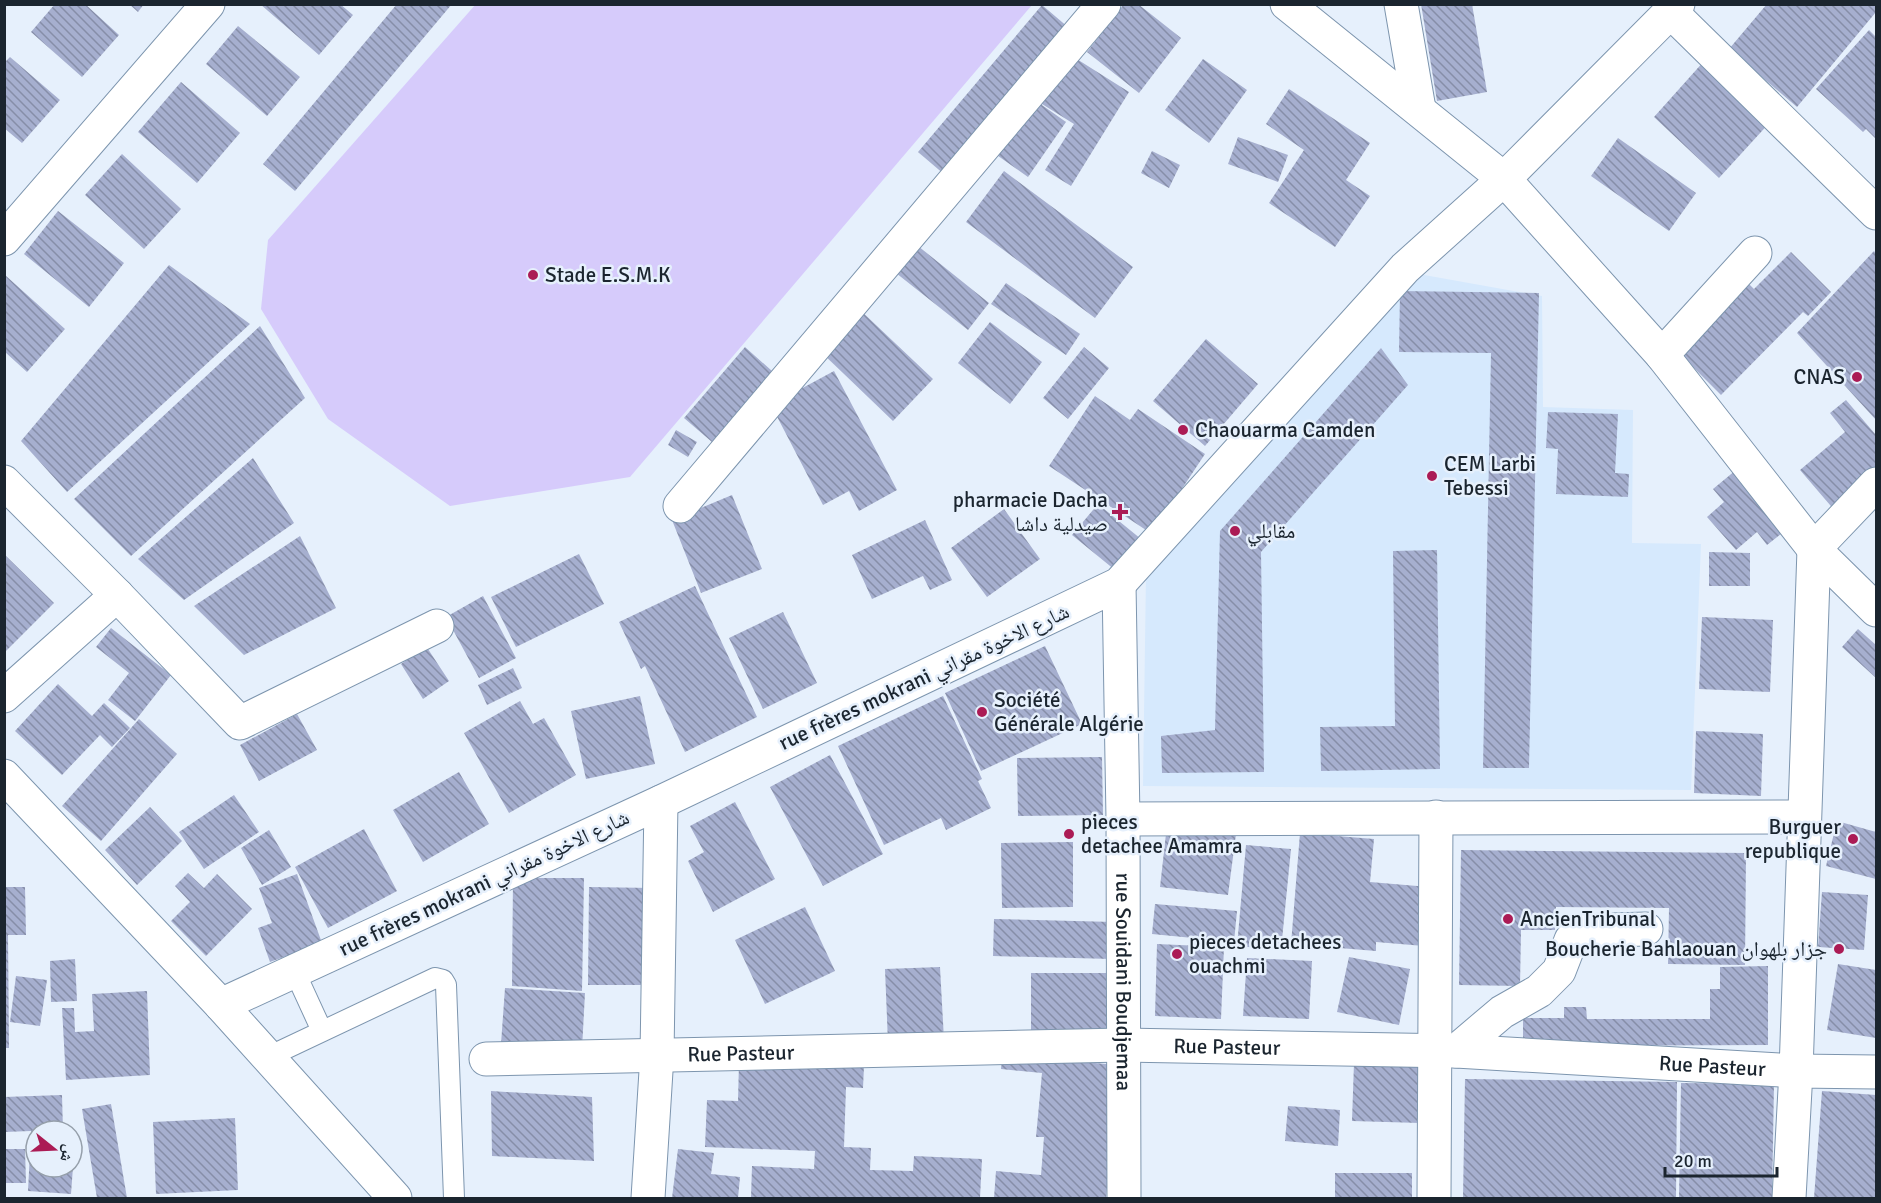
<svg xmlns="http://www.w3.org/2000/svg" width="1881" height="1203" viewBox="0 0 1881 1203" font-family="Signika,'Noto Naskh Arabic',sans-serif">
<defs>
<pattern id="building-back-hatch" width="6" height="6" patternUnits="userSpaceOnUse" patternTransform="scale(1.5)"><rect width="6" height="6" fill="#a6afcf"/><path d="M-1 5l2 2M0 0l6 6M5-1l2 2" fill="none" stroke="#868ea8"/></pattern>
</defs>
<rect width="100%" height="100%" fill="#e6f0fc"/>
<path fill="#d6e9fd" d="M1413,273l129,23 1,111 90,3 -1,133 69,1 -10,246 -548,-4 3,-212z"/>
<path fill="#d6cbfb" d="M476,4h556v1l-402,472 -180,29 -122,-87 -67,-110 7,-69z"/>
<path fill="url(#building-back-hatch)" d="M55,4h30l34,31 -37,42 -51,-45z
M129,4h15l-6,8z
M260,4h80l13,11 -34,40z
M397,4h55l-157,187 -32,-27z
M1124,4h14l43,34 -42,55 -52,-41z
M1421,4h51l15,88 -50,9z
M1767,4h109v8l-79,95 -68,-58z
M1042,5l27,23 -124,147 -27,-23z
M238,26l62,51 -33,39 -61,-52z
M1869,30l7,7v102l-10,-10 -3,3 -47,-43z
M1072,56l57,36 -58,94 -26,-16 29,-46 -32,-20z
M10,57l50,43 -38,43 -18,-15v-65z
M1203,59l44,31 -38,53 -44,-33z
M1705,60l67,60 -53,58 -65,-61z
M181,82l59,51 -43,50 -59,-51z
M1289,89l81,54 -24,37 24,16 -35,51 -66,-44 35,-53 -38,-26z
M1032,98l34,24 -38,55 -34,-24z
M1238,137l50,18 -10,27 -50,-18z
M1618,138l78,55 -27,38 -78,-55z
M1152,151l28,14 -11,23 -28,-15z
M122,154l59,55 -37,40 -59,-54z
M1004,171l129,96 -38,51 -129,-96z
M58,211l66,52 -35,44 -65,-53z
M918,246l71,57 -21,27 -72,-57z
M1874,251l2,3v166l-79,-87z
M1791,252l40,40 -23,24 -5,-4 -82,83 -48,-48 69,-70 12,12z
M169,265l81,59 -183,168 -46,-51z
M5,275l60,54 -38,43 -22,-20z
M1006,283l74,51 -14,21 -75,-51z
M1400,291l139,2 -10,475h-46l8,-415 -92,-1z
M858,308l75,71 -40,42 -74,-71z
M990,322l52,40 -32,42 -52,-41z
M260,326l45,72 -174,158 -57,-57z
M1206,339l52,45 -53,62 -52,-45z
M745,347l27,24 -60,71 -28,-24z
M1084,347l25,21 -41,51 -25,-21z
M1381,348l27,37 -147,167 3,220 -102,1 -1,-37 54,-6 5,-199z
M834,371l63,119 -38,21 -10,-20 -26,14 -52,-100z
M1095,396l35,24 8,-11 67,45 -53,80 -103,-68z
M1846,400l30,35v43l-40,34 -36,-42 45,-38 -15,-19z
M1548,412l70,2 -3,59 14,1 -1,23 -72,-3 2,-45 -12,-1z
M676,430l21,12 -9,15 -20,-12z
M253,458l41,65 -110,77 -46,-41z
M1736,470l50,60 -19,15 -10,-13 -21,18 -29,-33 17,-15 -11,-13z
M732,495l30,74 -61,24 -29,-73z
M1098,504l43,35 -26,31 -43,-35z
M1004,509l36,50 -53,38 -36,-49z
M925,520l27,60 -22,10 -7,-14 -51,23 -20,-44z
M300,536l36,72 -92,47 -50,-49z
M1437,550l3,219 -119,2 -1,-44 75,-1 -2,-175z
M1709,552l41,1v33h-41z
M4,554l50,49 -50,50z
M579,554l25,50 -88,43 -25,-50z
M695,586l62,131 -72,35 -40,-86 -4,3 -22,-47z
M483,596l33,62 -37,20 -33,-61z
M783,612l34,71 -54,26 -34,-71z
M1702,617l71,3 -3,72 -71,-3z
M111,628l60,47 -36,46 -27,-21 21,-27 -33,-26z
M1858,629l18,16v33l-34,-31z
M426,646l23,35 -26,18 -22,-35z
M1045,646l37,78 -101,47 -36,-78z
M513,668l9,20 -35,17 -9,-20z
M58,684l34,32 12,-13 26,25 -18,19 -12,-12 -38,40 -47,-44z
M640,696l15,68 -69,15 -15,-68z
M943,696l39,83 -4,2 13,27 -45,22 -5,-12 -57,27 -46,-99z
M520,701l13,23 11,-6 32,57 -67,38 -45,-80z
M297,714l20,36 -58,31 -19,-36z
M139,719l38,35 -76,87 -39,-35z
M1696,731l67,3 -2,62 -67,-3z
M830,755l53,99 -60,32 -53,-99z
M1102,757l1,58 -85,1 -1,-58z
M459,772l30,52 -66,38 -30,-52z
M234,795l25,37 -55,37 -25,-37z
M735,802l40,77 -62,33 -25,-51 16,-9 -14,-26z
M150,807l32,34 -45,44 -32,-35z
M1837,821l39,11v47l-50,-13z
M1167,825l69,9 -8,61 -68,-8z
M364,829l33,62 -69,37 -33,-61z
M269,830l22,37 -29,18 -21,-37z
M1300,833l74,6 -4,43 59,5 -5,59 -48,-4v9l-85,-7z
M1073,842v65l-71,1 -1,-65z
M1246,845l45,4 -10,101 -44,-4z
M1461,850l285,3 -1,112 -77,-1 1,-56 -113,-1 -1,23h-34l-1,56 -61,-1z
M188,873l16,15 13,-14 35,35 -46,47 -35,-35 19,-19 -15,-16z
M297,874l25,69 -52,19 -12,-34 14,-5 -13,-35z
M513,878h71l-2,113 -70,-5z
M4,887h21l1,48h-18l1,113h-5z
M589,887l64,1 -2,97h-63z
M1822,892l46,3 -4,55 -46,-3z
M1155,904l82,7 -3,31 -82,-8z
M805,907l30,64 -70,33 -30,-64z
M994,919l120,3 -2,37 -119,-3z
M1157,944l67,3 -3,72 -66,-3z
M1349,957l61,12 -11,56 -62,-13z
M1247,958l65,3 -3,58 -66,-3z
M75,959l2,42 -26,1 -1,-41z
M1838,964l38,6v68l-49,-8z
M1768,966v79l-245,1v-28h41v-11h22l1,12h123v-30h10v-22z
M940,967l4,73 -56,3 -3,-74z
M1031,973h83v61h-83z
M16,976l31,4 -7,46 -30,-4z
M505,988l80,5 -3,56 -81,-5z
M147,991l3,84 -84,5 -4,-72h12l1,24 19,-1 -2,-37z
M1002,1055l116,10 -12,133h-112l2,-27 45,4 3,-38h-8l6,-64 -41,-4z
M739,1062l125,4 -1,22 -17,-1 -2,60 27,1 -1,22 43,1 1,-15 68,3 -2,39h-229l1,-32 62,3 1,-18 -110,-4 2,-47 31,1z
M1354,1063l68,1 -2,59 -68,-2z
M1465,1079l212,3 -1,116h-213z
M1681,1083l93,1 -2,114h-93z
M491,1091l101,6 2,64 -102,-5z
M1822,1091l54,4v103h-62z
M62,1095l1,36h-27v19h-4l-1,-19 -27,1v-35z
M111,1104l16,94h-30l-15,-89z
M1288,1106l52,4 -2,36 -53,-5z
M235,1118l3,72 -82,4 -3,-72z
M4,1149h21l1,34h-22z
M678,1149l36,4 -3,21 29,3 -2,21h-66z
M30,1152h6v15h37l-2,27 -43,-3z
M1335,1173h77v25h-77z"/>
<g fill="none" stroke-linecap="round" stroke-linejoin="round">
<defs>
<path id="lane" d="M294,970l28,61
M268,1057l167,-79 8,2 3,5 8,213"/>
<g id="street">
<path d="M1287,4l217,175 158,176 152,194 62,61"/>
<path d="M1401,4l18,105"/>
<path d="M1671,12l205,201"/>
<path d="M4,239l204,-235"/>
<path d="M1662,355l93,-102"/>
<path d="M4,482l113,113 123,128 197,-97"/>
<path d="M680,506l424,-502"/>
<path id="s1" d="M1119,584l4,235 1,379"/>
<path d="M4,696l113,-101"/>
<path d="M1123,819l681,-2"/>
<path d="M221,1005l440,-203 458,-218 286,-316 99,-89 174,-175"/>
<path d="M1456,1051l46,-39 37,-21 20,-20 12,-31 8,-9 67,-2"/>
<path id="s2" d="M486,1059l637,-14 333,6 340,20 18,-522 62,-65"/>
<path d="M648,1198l9,-143 4,-253"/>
<path d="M1434,1198l2,-381"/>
</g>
<path id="secondary" d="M4,776l217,229 174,193
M1789,1198l7,-127 80,1"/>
</defs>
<use href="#lane" stroke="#7d95ae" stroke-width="22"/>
<use href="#street" stroke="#7d95ae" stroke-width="35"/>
<use href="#secondary" stroke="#7d95ae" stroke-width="35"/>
<use href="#lane" stroke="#fff" stroke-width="20"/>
<use href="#street" stroke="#fff" stroke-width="33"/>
<use href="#secondary" stroke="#fff" stroke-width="33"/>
</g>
<g fill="#ab1b55" stroke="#e6f0fc" stroke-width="2">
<circle cx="533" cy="275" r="6"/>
<circle cx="1857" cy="377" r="6"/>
<circle cx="1183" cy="430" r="6"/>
<circle cx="1432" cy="476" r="6"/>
<path d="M1117 503h6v6h6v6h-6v6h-6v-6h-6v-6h6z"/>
<circle cx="1235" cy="531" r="6"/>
<circle cx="982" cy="712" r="6"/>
<circle cx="1069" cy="834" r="6"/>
<circle cx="1853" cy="839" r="6"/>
<circle cx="1508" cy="919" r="6"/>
<circle cx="1839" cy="949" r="6"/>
<circle cx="1177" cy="954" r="6"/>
</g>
<g text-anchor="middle" stroke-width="5" stroke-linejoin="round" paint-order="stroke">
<g font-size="21" fill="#1b252f" stroke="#e6f0fc" text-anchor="start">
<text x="545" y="282">Stade E.S.M.K</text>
<text x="1845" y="384" text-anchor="end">CNAS</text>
<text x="1195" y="437">Chaouarma Camden</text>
<text x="1444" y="471">CEM Larbi<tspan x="1444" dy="24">Tebessi</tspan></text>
<text x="1108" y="507" text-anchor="end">pharmacie Dacha<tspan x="1108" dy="24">صيدلية داشا</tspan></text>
<text x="1247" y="538">مقابلي</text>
<text x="994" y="707">Société<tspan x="994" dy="24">Générale Algérie</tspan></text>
<text x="1081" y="829">pieces<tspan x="1081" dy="24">detachee Amamra</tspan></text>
<text x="1841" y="834" text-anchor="end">Burguer<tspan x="1841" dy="24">republique</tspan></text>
<text x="1520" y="926">AncienTribunal</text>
<text x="1189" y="949">pieces detachees<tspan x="1189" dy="24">ouachmi</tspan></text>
<text x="1827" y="956" text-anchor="end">Boucherie Bahlaouan جزار بلهوان</text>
</g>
<g font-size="21" fill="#1b252f" stroke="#e6f0fc">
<text transform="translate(924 677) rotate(-25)" y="7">rue frères mokrani شارع الاخوة مقراني</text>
<text transform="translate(484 883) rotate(-25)" y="7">rue frères mokrani شارع الاخوة مقراني</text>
<text dy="7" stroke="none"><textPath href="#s1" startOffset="398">rue Souidani Boudjemaa</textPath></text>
<text dy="7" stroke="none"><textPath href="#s2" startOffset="741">Rue Pasteur</textPath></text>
<text dy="7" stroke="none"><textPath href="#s2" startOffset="255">Rue Pasteur</textPath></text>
<text dy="7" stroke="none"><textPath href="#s2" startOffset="1227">Rue Pasteur</textPath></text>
</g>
</g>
<rect width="1881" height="1203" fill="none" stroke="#1b252f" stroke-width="12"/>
<g transform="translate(54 1149) rotate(108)"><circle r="28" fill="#e6f0fc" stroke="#959faa" stroke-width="1.5"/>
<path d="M0-4.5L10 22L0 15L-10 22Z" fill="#ab1b55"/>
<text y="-9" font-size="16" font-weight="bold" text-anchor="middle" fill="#1b252f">ش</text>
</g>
<path d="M1665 1167v9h112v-9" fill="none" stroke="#1b252f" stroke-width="3"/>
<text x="1674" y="1167" font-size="18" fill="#1b252f" stroke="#e6f0fc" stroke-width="4.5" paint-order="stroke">20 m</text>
</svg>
